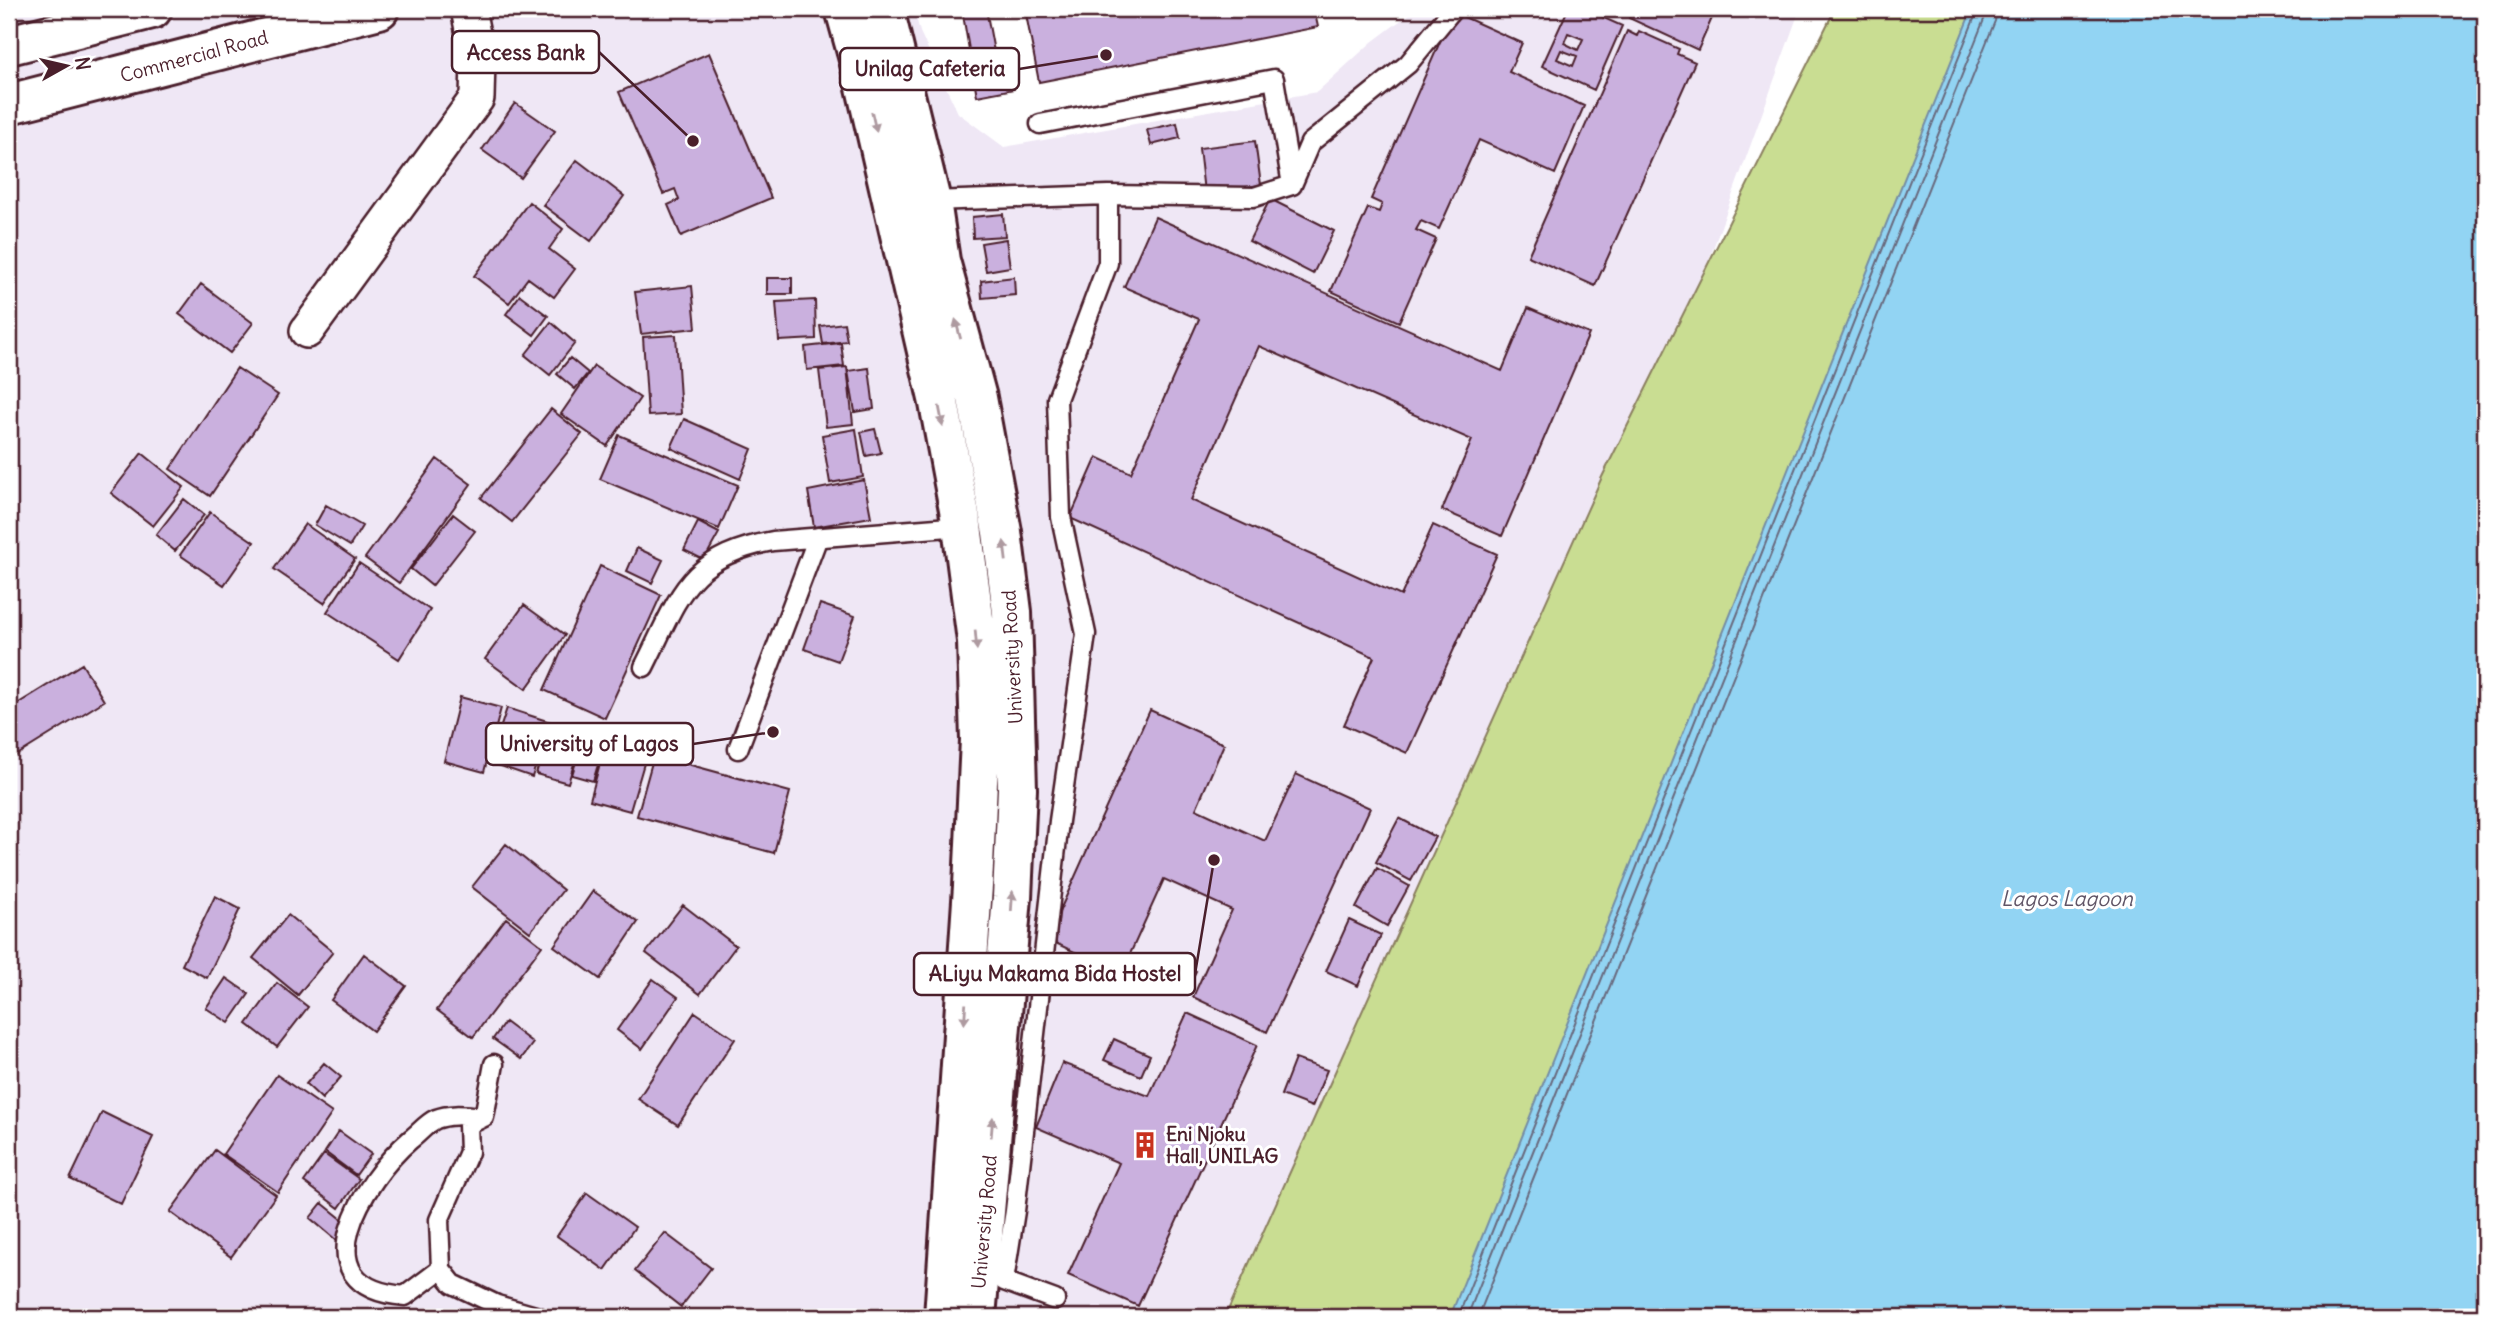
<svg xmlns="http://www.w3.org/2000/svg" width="2494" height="1326" viewBox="0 0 2494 1326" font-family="Delius,sans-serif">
<rect width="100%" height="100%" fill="#fff"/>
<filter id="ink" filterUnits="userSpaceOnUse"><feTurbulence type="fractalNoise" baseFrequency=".0143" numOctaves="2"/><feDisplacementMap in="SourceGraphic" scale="14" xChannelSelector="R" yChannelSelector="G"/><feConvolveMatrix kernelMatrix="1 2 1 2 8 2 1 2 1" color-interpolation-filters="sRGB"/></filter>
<g filter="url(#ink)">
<path fill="#efe7f5" d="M9,9h905l6,23 38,81 46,34 313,-55 55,-50 44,-33h384l-475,1308h-1316z"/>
<path fill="#c9dd92" stroke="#8a7e5e" stroke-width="2" d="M1835,9h650v1308h-1260l377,-840z"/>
<path fill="#92d4f3" stroke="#758ca3" stroke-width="2" d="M1972,9h513v1308h-1035z"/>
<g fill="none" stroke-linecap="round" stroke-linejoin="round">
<path stroke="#67677b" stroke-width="2" d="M1458,1317l520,-1308
M1467,1317l518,-1300 2,-8
M1478,1317l517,-1296 2,-12"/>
</g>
<path fill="#cab0de" stroke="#4a1f2b" stroke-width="2" fill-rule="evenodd" d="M962,9h24l9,48 12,-3 7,35 -37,7z
M1025,9h289l4,18 -279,55z
M1568,9h16l38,17 -28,64 -52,-24zM1568,33l15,6 -5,11 -14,-7zM1561,50l16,6 -4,10 -16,-7z
M1632,9h84l-18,41 -69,-32z
M1453,12l69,31 -13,29 75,34 -29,68 -76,-34 -40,89 -18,-8 -5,9 20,9 -37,83 -68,-31 37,-83 11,4 3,-8 -11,-5z
M1627,31l10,5 2,-5 40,18 -2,5 18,8 -100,224 -67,-30z
M709,53l62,145 -90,38 -13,-31 11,-5 -4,-11 -12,5 -44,-102z
M515,103l40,28 -34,47 -39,-28z
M1177,123l3,15 -29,7 -4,-15z
M1255,141l6,44 -57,7 -5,-44z
M577,160l47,36 -33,45 -48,-36z
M1270,199l64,32 -21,43 -64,-33z
M529,202l34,27 -14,20 26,20 -21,28 -26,-19 -19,25 -35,-27z
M1003,214l2,22 -32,2 -1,-21z
M1155,217l347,154 26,-63 61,26 -87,202 -60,-26 30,-70 -213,-94 -68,154 210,96 32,-71 64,29 -90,199 -63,-28 30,-68 -304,-139 27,-61 34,16 68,-154 -75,-32z
M1006,239l4,28 -24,4 -5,-28z
M1014,277l1,18 -33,3 -1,-17z
M767,278h25v16h-25z
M201,284l52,39 -23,30 -51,-39z
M692,286l4,42 -55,6 -6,-42z
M520,295l28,21 -14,19 -28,-21z
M815,300l1,39 -37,2 -3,-39z
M551,322l24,21 -25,32 -25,-20z
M844,323l3,18 -24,3 -3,-18z
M676,335l5,79 -33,2 -5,-79z
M841,343l3,23 -37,4 -2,-23z
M570,358l18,15 -13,16 -18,-15z
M594,366l46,32 -33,48 -46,-32z
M847,367l6,57 -27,3 -7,-57z
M237,368l41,27 -68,101 -40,-27z
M869,368l5,41 -19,3 -7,-41z
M551,409l31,25 -70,88 -31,-24z
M684,419l68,30 -12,30 -69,-31z
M856,429l7,48 -33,6 -8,-48z
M875,429l6,24 -15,3 -5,-24z
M619,435l119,50 -19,44 -119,-50z
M142,453l42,34 -31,39 -42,-33z
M437,459l34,25 -72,99 -34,-25z
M864,480l7,37 -57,10 -6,-36z
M184,499l20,16 -29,36 -19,-16z
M326,505l36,21 -12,20 -35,-21z
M210,512l44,30 -30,43 -44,-30z
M453,514l22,17 -43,55 -21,-17z
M698,522l21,11 -15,27 -20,-10z
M305,524l50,35 -31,44 -50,-34z
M637,548l26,12 -11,23 -25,-12z
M359,563l71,47 -31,49 -72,-47z
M600,566l61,29 -56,123 -61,-28z
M820,604l35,12 -17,45 -34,-12z
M524,605l41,30 -39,54 -41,-30z
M82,664l22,37 -95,59v-51z
M460,697l41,11 -17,64 -40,-11z
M507,708l43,14 -18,55 -43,-15z
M1150,710l74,34 -28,65 69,32 31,-67 74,34 -103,224 -74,-35 39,-87 -68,-31 -43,95 -74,-35z
M551,722l33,10 -16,51 -32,-9z
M584,735l21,7 -12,39 -21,-6z
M606,741l41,12 -17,58 -40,-11z
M654,755l136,37 -16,61 -137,-37z
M1399,818l36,19 -24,44 -35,-19z
M506,844l57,46 -33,42 -58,-45z
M1377,868l32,18 -22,40 -31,-18z
M593,891l45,31 -38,57 -46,-33z
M215,896l25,13 -33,69 -25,-13z
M683,905l53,41 -36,48 -54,-41z
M288,915l45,37 -35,43 -45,-37z
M506,918l36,28 -69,91 -36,-27z
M1349,920l32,15 -23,51 -32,-15z
M364,954l42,32 -33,45 -42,-31z
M1165,956l31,15 -10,21 -31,-15z
M226,978l23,16 -20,29 -23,-15z
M653,979l25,18 -36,52 -25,-19z
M277,983l31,24 -31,40 -30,-23z
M695,1012l40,27 -57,86 -40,-26z
M1187,1013l70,32 -119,261 -70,-31 51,-112 -83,-36 26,-64 87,33z
M505,1022l28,21 -12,16 -28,-20z
M1114,1039l36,16 -9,21 -37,-16z
M1295,1059l32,11 -15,37 -31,-12z
M324,1063l17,14 -19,22 -16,-15z
M277,1075l55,38 -54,79 -55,-38z
M102,1112l51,25 -32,67 -51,-25z
M339,1131l32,23 -15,21 -31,-23z
M215,1150l61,45 -45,62 -61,-45z
M324,1154l35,25 -20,29 -35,-26z
M587,1193l48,34 -30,43 -48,-34z
M322,1203l26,21 -12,16 -26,-22z
M665,1233l46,35 -30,39 -46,-36z"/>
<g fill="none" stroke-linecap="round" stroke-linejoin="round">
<defs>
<path id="service" d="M1040,124l234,-45 18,106
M931,201l177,-6 146,2 38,-12 18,-42 98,-79 45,-55
M644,667c36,-71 42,-110 129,-126l189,-15
M738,749l80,-212
M494,1064l-10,53 -16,8 1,27 -30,68 2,49 12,15 44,21 42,12
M441,1269l-36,27c-109,-8 -41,-117 6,-157 8,-6 16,-16 25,-20 15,-6 32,-3 48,-2
M1055,1300l-51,-19 11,-70 44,-390 27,-187 -25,-117 -4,-118 51,-136v-68"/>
<path id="minor" d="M307,331l170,-233 1,-39 -10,-50"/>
<path id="tertiary" d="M9,45l143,-36
M9,104l370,-95"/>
<path id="secondary" d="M845,9l18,65 76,329 23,123 15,115 3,99 -7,146 -29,431
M884,9l47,192 9,60 37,137 25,134 10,80 5,177 -5,108 -36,420"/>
</defs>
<use href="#service" stroke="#4a1f2b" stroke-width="23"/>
<use href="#minor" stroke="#4a1f2b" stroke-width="38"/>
<use href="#tertiary" stroke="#4a1f2b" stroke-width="44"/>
<use href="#secondary" stroke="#4a1f2b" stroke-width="44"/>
<use href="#service" stroke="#fff" stroke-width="18"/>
<use href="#minor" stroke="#fff" stroke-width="33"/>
<use href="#tertiary" stroke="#fff" stroke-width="38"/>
<use href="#secondary" stroke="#fff" stroke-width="38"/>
</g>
<defs><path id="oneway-solid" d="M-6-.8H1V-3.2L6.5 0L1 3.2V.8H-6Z" transform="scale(1.75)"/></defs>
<g fill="#ae9aa0">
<use href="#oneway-solid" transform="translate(874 122) rotate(77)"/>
<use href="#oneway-solid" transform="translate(958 329) rotate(-105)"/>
<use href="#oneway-solid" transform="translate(941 416) rotate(79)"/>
<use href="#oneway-solid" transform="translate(1005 551) rotate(-97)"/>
<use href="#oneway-solid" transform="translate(976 640) rotate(85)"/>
<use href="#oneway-solid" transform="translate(1012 901) rotate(-86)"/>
<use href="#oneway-solid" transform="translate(965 1014) rotate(94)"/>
<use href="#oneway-solid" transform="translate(992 1127) rotate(-85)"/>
</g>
</g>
<defs>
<symbol id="building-bare" viewBox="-9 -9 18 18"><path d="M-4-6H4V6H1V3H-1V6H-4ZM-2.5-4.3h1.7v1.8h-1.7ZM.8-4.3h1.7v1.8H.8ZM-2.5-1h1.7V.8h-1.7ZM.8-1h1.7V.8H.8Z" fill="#c8321e" stroke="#fff" stroke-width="2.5" paint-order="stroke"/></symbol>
</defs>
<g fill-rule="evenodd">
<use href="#building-bare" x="1126" y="1126" width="38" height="38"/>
</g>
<g text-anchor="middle" stroke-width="6" stroke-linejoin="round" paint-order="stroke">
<g font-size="19" fill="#4a1f2b" stroke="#fff">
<text transform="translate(194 56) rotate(-15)" y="7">Commercial Road</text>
<text transform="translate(1012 657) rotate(-93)" y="7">University Road</text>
<text transform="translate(984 1222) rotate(-85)" y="7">University Road</text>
</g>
<g font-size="19" font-weight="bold" fill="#4a1f2b" stroke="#fff" text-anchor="start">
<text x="1166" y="1141">Eni Njoku<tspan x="1166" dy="22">Hall, UNILAG</tspan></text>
</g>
<g font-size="21" font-style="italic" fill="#605567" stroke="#fff">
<text x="2067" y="906">Lagos Lagoon</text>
</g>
</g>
<path fill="none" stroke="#4a1f2b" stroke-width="2.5" d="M693 141L599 52M1106 55L1019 69M773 732L693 744M1214 860L1195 974"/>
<g fill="#4a1f2b" stroke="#fff" stroke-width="2.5">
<circle cx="693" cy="141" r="7"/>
<circle cx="1106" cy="55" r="7"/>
<circle cx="773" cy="732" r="7"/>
<circle cx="1214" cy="860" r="7"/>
</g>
<g fill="#fff" stroke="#4a1f2b" stroke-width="2.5">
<rect x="452" y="31" width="147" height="42" rx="7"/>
<rect x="840" y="48" width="179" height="42" rx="7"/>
<rect x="486" y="723" width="207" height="42" rx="7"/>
<rect x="914" y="953" width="281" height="42" rx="7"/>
</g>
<g font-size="21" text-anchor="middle" font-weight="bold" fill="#4a1f2b">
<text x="526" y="60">Access Bank</text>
<text x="930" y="76">Unilag Cafeteria</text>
<text x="589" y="751">University of Lagos</text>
<text x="1055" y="981">ALiyu Makama Bida Hostel</text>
</g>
<rect width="2494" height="1326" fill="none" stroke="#fff" stroke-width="35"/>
<rect x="18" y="18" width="2459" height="1291" fill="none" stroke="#4a1f2b" stroke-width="2.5" filter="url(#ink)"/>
<g transform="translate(66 66) rotate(82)" stroke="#ffffff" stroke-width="5" paint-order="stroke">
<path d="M0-5L12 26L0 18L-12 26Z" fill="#4a1f2b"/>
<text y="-10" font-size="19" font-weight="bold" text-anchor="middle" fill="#4a1f2b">N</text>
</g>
</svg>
